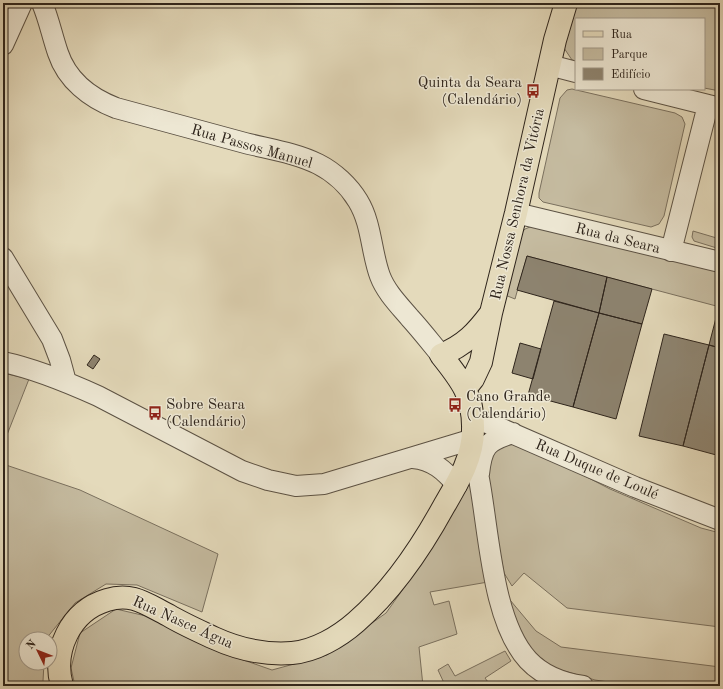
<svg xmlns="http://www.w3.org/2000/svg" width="723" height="689" viewBox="0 0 723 689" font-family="'Old Standard TT',serif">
<rect width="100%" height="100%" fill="#e4dabb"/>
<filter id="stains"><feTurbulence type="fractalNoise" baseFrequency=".005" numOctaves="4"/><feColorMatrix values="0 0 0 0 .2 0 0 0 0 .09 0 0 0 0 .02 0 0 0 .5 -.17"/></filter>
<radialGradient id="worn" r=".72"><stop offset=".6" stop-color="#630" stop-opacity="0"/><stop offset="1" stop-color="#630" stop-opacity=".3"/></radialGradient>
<path fill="#c5bba0" stroke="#7a705e" d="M577,3h143v88l-16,-3v-69h-128v42l-4,-1 -8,-12z
M572,89l103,24 7,4 3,7 -21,92 -5,8 -8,3 -108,-25 -4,-4v-5l21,-95 7,-8z
M535,225l185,45v37l-193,-51 -12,43 -10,-4 13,-58 7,-8z
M693,231l27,8v10l-26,-8 -2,-4z
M3,373l26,6 -26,66z
M511,444l29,9 70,36 91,39 19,5v94l-153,-19 -43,-35 -12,13 -8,-13 -18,-94 2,-22 8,-11z
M3,464l77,26 138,64 -16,58 -65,-27 -31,-1 -31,19 -29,36h-20v24h18l-1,18 3,5h-43z
M471,480l17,102 -58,10 4,13 15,-4 8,33 -38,13 4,39h-348l-4,-18 9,-35 36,-24 30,7 66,33 60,21 55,-15 59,-42 42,-59z
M505,594l31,37 25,16 159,20v19h-85l-40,-6 -41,-12 -22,-17 -16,-27z
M505,651l6,10 -26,17 6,8h-56l9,-3 -6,-13 10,-6 7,12z"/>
<path fill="#8d836f" stroke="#2f251c" d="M527,256l80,21 -8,36 -82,-23z
M607,277l45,12 -10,35 -43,-11z
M554,301l45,12 -26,94 -45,-12z
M599,313l43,11 -26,95 -43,-12z
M717,314l3,1v33l-11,-3z
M664,334l45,11 -26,101 -44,-10z
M520,343l21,6 -8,30 -21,-6z
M709,345l11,3v108l-37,-10z
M94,355l6,4 -7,10 -6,-4z"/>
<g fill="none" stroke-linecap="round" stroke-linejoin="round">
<defs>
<path id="minor" d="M42,3c7,16 10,33 16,50 9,27 32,45 58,55 43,12 86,23 129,35 24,6 51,10 73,21 16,8 31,22 40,37 14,23 13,51 22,75 6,16 19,29 30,42 11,12 21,25 31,37
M3,45l19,-42
M549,65l27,7
M644,89l76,19
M516,213l204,49
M671,251l37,-146
M3,258l49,81 8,21 6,22
M3,362c33,7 64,20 95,34l144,75 26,9 28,6 28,-2 149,-45
M473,418l20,7 142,62 85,33
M471,450c3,9 6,19 8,29 10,52 13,142 49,181 14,15 35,23 55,26
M413,458c20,2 31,12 44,27
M479,474c3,-28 8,-33 34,-41"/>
<path id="major" d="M465,389l8,-10 8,-17 10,-49 25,-100 39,-173 11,-37
M62,686c-10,-35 8,-75 45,-86 25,-8 39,4 61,15 15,9 31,16 46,23 24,11 52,17 78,15 23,-2 47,-16 64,-31 37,-32 65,-74 88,-116 14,-24 29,-48 29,-76 1,-34 -12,-50 -32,-75 24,-10 35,-22 50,-42"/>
</defs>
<use href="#minor" stroke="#5c5244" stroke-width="22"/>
<use href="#major" stroke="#2f251c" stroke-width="24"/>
<use href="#minor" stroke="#ede7d3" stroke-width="20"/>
<use href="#major" stroke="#e4dabb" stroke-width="22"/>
</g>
<defs>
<symbol id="bus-bare" viewBox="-9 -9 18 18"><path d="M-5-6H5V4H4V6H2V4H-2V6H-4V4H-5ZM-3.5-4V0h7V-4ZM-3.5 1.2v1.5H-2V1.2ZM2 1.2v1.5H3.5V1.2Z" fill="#8f2418" stroke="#ede7d3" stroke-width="2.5" paint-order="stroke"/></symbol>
</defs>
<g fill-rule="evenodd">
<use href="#bus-bare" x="523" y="81" width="20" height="20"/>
<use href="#bus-bare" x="445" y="395" width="20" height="20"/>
<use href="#bus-bare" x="145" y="403" width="20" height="20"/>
</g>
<g text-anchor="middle" stroke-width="3" stroke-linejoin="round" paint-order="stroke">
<g font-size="15" fill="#2f251c" stroke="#ede7d3" text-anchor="start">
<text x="522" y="87" text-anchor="end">Quinta da Seara<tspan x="522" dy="17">(Calendário)</tspan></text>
<text x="466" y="401">Cano Grande<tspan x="466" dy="17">(Calendário)</tspan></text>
<text x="166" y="409">Sobre Seara<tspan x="166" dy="17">(Calendário)</tspan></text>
</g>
<g font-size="15" fill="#2f251c" stroke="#ede7d3">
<text transform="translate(252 146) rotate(16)" y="5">Rua Passos Manuel</text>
<text transform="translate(517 204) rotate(-77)" y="5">Rua Nossa Senhora da Vitória</text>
<text transform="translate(618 238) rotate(14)" y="5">Rua da Seara</text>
<text transform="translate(597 469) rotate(23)" y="5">Rua Duque de Loulé</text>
<text transform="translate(183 622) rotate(24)" y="5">Rua Nasce Água</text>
</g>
</g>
<rect width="723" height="689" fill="none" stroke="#e4dabb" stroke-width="16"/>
<rect x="4" y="4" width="715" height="681" fill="none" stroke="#2f251c" stroke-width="2"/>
<rect x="8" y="8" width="707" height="673" fill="none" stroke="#2f251c"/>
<rect x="575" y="18" width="130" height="72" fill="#ede7d3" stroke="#a1998a"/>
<rect x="583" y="31" width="20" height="6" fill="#e4dabb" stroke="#a1998a"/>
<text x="611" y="38" font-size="12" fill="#2f251c">Rua</text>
<rect x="583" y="48" width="20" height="12" fill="#c5bba0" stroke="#a1998a"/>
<text x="611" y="58" font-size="12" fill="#2f251c">Parque</text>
<rect x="583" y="68" width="20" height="12" fill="#8d836f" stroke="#a1998a"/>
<text x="611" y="78" font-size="12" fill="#2f251c">Edifício</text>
<g transform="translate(38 651) rotate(313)"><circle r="19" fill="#ede7d3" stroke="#a1998a"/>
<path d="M0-3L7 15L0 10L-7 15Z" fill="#8f2418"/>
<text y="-6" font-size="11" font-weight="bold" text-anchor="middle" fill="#2f251c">N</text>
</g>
<rect width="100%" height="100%" filter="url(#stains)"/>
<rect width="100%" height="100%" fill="url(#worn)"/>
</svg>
